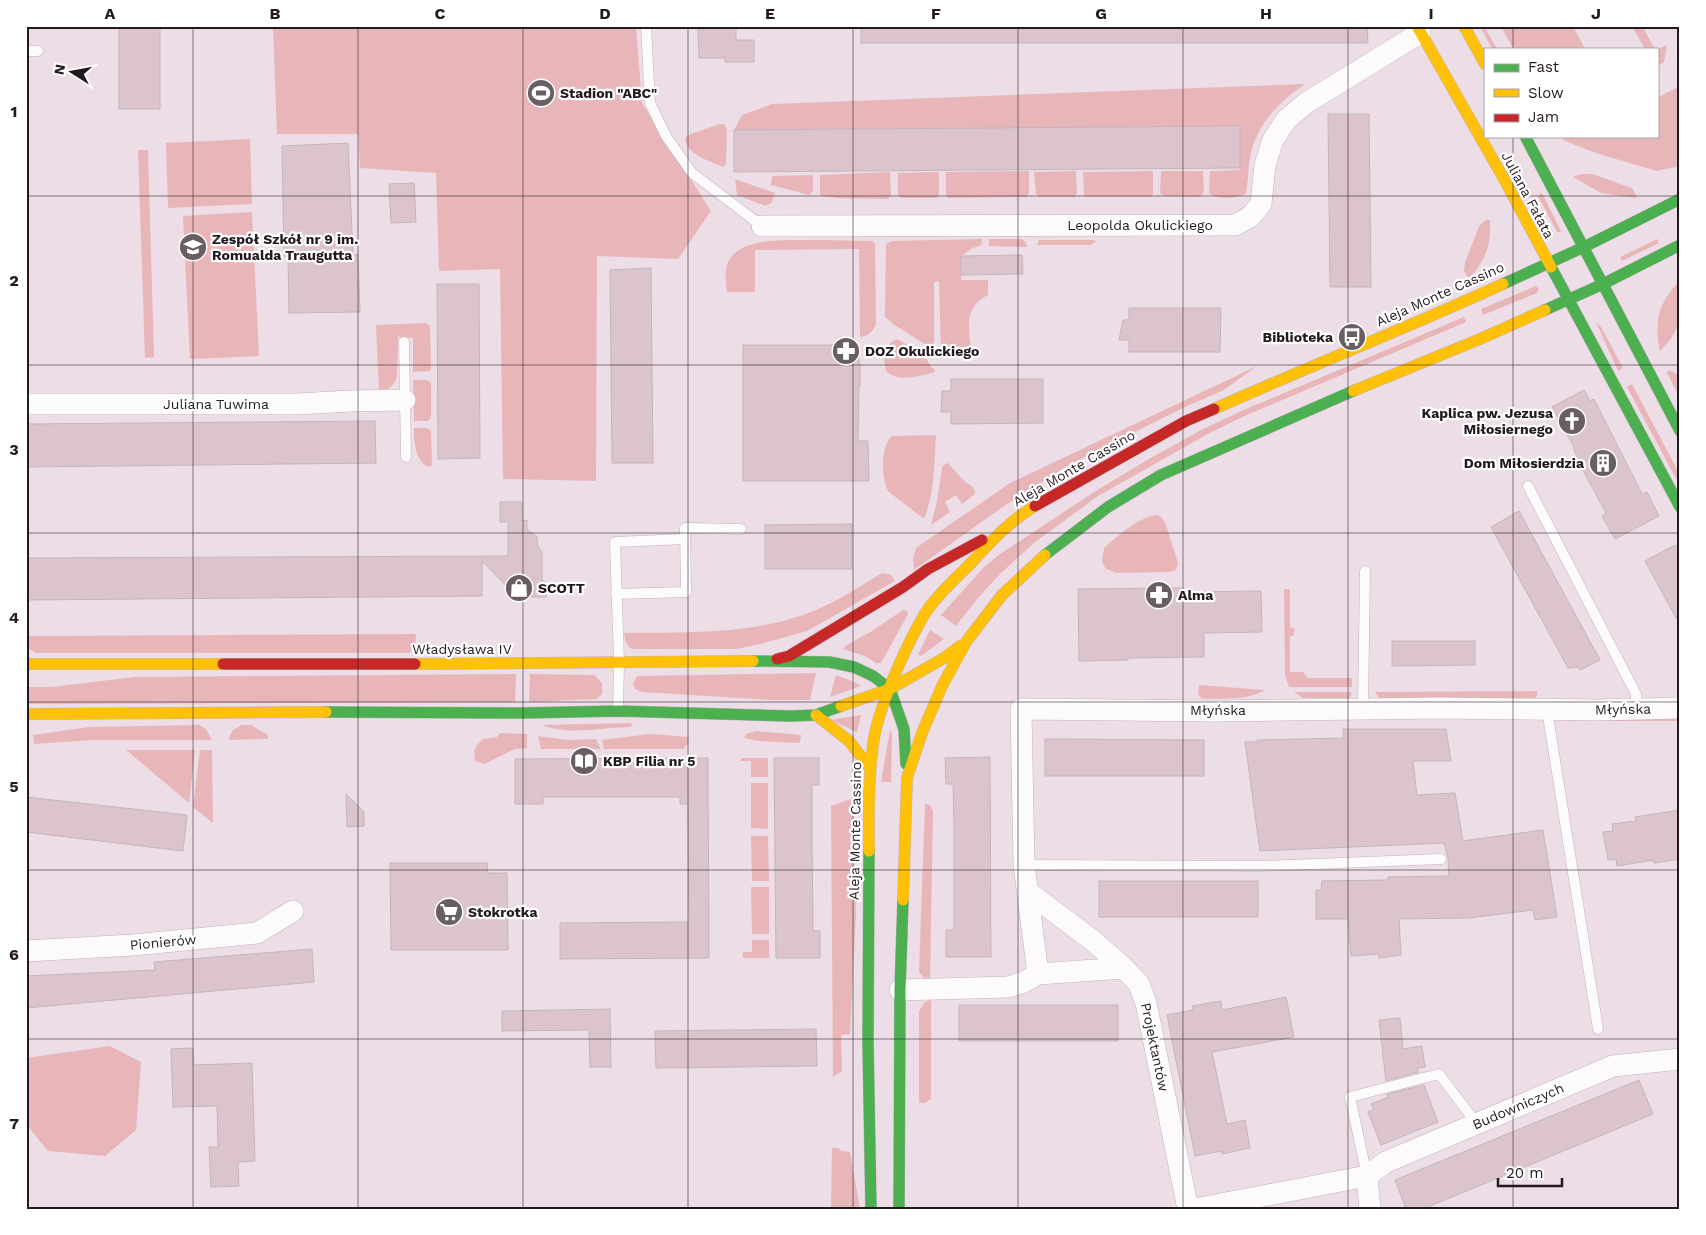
<svg xmlns="http://www.w3.org/2000/svg" width="1706" height="1235" viewBox="0 0 1706 1235" font-family="'Work Sans',sans-serif">
<rect width="100%" height="100%" fill="#eddde7"/>
<path fill="#e8b6b9" d="M273,26h363l6,77 69,108 -33,48 -81,-3 -1,225 -93,-2 -3,-210 -61,2 -3,-98 -76,-5 -2,-34h-81z
M1480,26h4l13,23h-5z
M1501,26h72l12,23h-72z
M1632,26h10l13,23h-10z
M1667,45l-3,17 -7,4v-16z
M1302,84l2,1c-26,17 -49,42 -54,73 -2,12 -2,23 -4,35 -6,6 -30,7 -37,0l1,-22 29,-1 1,-2v-42l-506,4 8,-15 30,-11z
M1680,86v80l-23,5 -58,-17 -34,-13 -4,-5h96v-38z
M720,124h4l3,5 -1,35 -3,3c-13,-6 -36,-12 -38,-28l3,-4z
M250,139l2,65 -84,4 -2,-65z
M138,150h10l6,207 -9,1z
M1029,171v22l-3,4 -78,1 -2,-3v-23z
M1076,171l1,22 -3,4h-34l-4,-3 -2,-22z
M1153,171v23l-2,3h-65l-2,-2 -1,-23z
M1161,171h42l1,21 -4,5 -36,-1 -4,-3z
M890,172l1,23 -3,4 -50,-1 -16,-2 -2,-2v-19z
M939,172v22l-2,4h-36l-3,-3v-22z
M1581,174h11l40,14 5,10 -36,-5 -28,-16z
M813,175v16l-4,4 -38,-10 1,-9z
M735,179l40,14 -4,10 -6,3 -28,-11z
M1542,193l19,38 -1,1h-3l-19,-36z
M252,212l7,144 -69,3 -7,-143z
M1486,220h4c1,27 -4,38 -21,59l-5,-8 1,-8 14,-37z
M982,239l-1,6 -8,3 -12,8v24h27v15c-23,11 -20,32 -17,53l-30,6 -2,-73 -5,1v68l-41,-26 -8,-7 1,-73 6,-3z
M989,239h33l4,4 1,4 -38,-1z
M1657,239l2,4 -37,18 -2,-4z
M822,240l50,1 3,2 1,81c-3,8 -8,12 -16,13l-1,-88 -104,1v42h-28c-1,-7 -2,-16 -1,-23 6,-36 70,-28 96,-29z
M1039,240h55l2,1 -5,4h-54z
M1680,280c0,31 5,48 -20,71 -6,-31 -2,-47 20,-71z
M1536,286l3,3 -2,4 -54,22 -2,-6z
M1464,317l2,5 -224,95 -36,18 -108,61 -63,46 -35,32 -22,24 -22,28 -15,-11 43,-48 16,-13 94,-62 55,-33 52,-29 38,-18z
M1596,322l5,5 22,41 -5,3z
M426,323l4,3 1,43 -1,2 -17,1v-34l-15,-1 -1,40c-3,8 -9,15 -18,14l-3,-66z
M897,339l26,14 8,14 3,2 1,3c-16,4 -36,11 -49,-1 -3,-16 -4,-25 11,-32z
M1257,366l-33,24 -39,17 -118,59 -63,40 -90,64 -1,-12 3,-10 94,-65z
M1669,370l11,6v22l-13,-25z
M413,380h14l4,3v34l-3,4h-14z
M1632,384l48,91v11l-53,-99z
M414,428h13l4,3 1,34 -2,2c-15,-4 -16,-26 -16,-39z
M936,435c-2,29 -1,57 -12,84l-35,-27c-8,-12 -9,-46 3,-56z
M948,463l15,17 11,8 1,6 -13,10 -6,-9 -11,7 5,10 -19,13 6,-24 5,-33 1,-3z
M1156,515l4,1 5,6 13,41 -2,7 -6,2 -53,1 -11,-4 -4,-7 2,-14c14,-12 33,-30 52,-33z
M882,573l9,2 4,6 -88,50 -47,13 -24,5h-104c-6,-4 -7,-9 -8,-16 63,-1 128,2 187,-21 25,-10 48,-25 71,-39z
M1284,589h6v38l5,2 -2,7h-3v36h13l5,6h44v9h-63l-4,-12z
M903,610l4,1 1,3 -27,49h-5l-11,-7 -22,-7 2,-3 27,-15z
M930,630l14,9 -23,17 -3,-1z
M416,634l-1,13 -6,6h-373l-10,-6v-11h8z
M816,673l-6,27h-38l-130,-8 -7,-3 -2,-6 4,-7z
M516,674l-1,28 -489,2v-17h26l82,-10z
M530,674l64,1 8,8v11l-5,5 -68,3z
M836,675l18,7 7,4 -31,11z
M1199,685l66,5c-20,11 -40,8 -63,9l-4,-5z
M1537,691v3l-1,4h-157l-4,-6z
M1294,692h56l2,2 -3,4h-46z
M861,715l-4,17 -27,-12z
M1680,717v4h-113l-1,-3z
M632,723l-1,4c-27,0 -63,9 -89,-2z
M199,725l7,4 6,11h-119l-59,4 -1,-9 56,-8z
M242,725h9l17,10v4l-40,1 5,-10z
M890,730l2,3 -1,49h-10z
M756,731l45,4 -1,6 -1,2 -40,-2 -15,-3 2,-4z
M500,733l27,1v14l-12,1 -31,15 -9,-3 -1,-10 3,-6 6,-6 14,-2z
M650,734l39,3 -1,7 -5,5h-79l-2,-9z
M538,736l30,4 28,-1 4,8v2h-59z
M126,750h69l-6,53z
M200,750h12l1,73 -20,-16z
M741,758h27v19h-17v-16h-10z
M751,783h17v46l-17,-1z
M851,799l5,115 -6,120 -9,1 1,36 -9,6 -2,-271z
M925,804l5,1 3,6 -3,170 -5,-2 -6,-7z
M751,836h17l1,45h-17z
M751,887h18v47h-17z
M752,940h17v18h-26v-6h9z
M931,1000v99l-6,4h-6v-92l6,-9z
M110,1046l31,16 -5,68 -31,26 -57,-5 -21,-26 -1,-67z
M832,1148h6l4,3 8,1 10,57h-29z"/>
<path fill="#dcc4cc" stroke="#c3b5bc" d="M119,26h41v83h-41z
M698,26h38v14h18v22h-29v-4h-26z
M861,26h506l1,17h-507z
M1328,114h41l2,173h-41z
M1240,126v42l-506,4v-42z
M348,143l5,112 5,-1 2,58 -71,1 -1,-57h-4l-2,-110z
M414,183l2,39 -25,1 -2,-39z
M1022,255l1,19 -62,1v-19z
M651,268l2,195h-41l-2,-193z
M437,284h42l1,174 -42,1z
M1129,308h92l-1,44h-91v-12h-10l4,-20h6z
M743,345h113l4,20v20l-1,-1 -1,57h10l1,40h-126z
M951,379h92v44l-92,1v-12h-10l1,-21h9z
M1584,390l6,11 4,-2 48,95 5,-2 12,24 -44,23 -13,-23 4,-3 -28,-52 -5,-16 -21,-38z
M375,421l1,42 -350,4v-43z
M500,502h22v19l5,-1v9l10,8 1,10 4,5v27l3,3 1,15h-29l-35,-36v35l-456,4v-42l482,-2v-34h-8z
M1519,511l81,149 -20,10 -3,-3 -9,1 -77,-141z
M852,524v45h-87v-44z
M1675,545l5,9v71l-35,-64z
M1184,588v4l77,-1 1,41 -58,1v24l-76,1v2l-49,1 -1,-72z
M1392,641h83v24l-83,1z
M1343,729h103l5,32h-38l4,34 38,-2 8,48 80,-11 14,87 -22,3 -2,-10 -64,8 -70,1 2,36 -22,3v-4l-28,2 -3,-37h-32v-29h5l1,-9 66,-1v-3l61,-1 -1,-18 -4,-15 -184,8 -15,-109h12v-2l87,-2z
M1045,739l159,1v36h-159z
M990,757l1,200h-45v-27h8v-105l-1,-41h-7l-1,-26z
M708,758l1,200 -149,1v-36l129,-1 -1,-118h-8v-7h-137v7h-28v-45z
M774,758h45v27h-7v53l1,93h7v27h-44z
M346,794l18,18v14l-17,1z
M26,797l161,18 -4,36 -157,-19z
M1680,810v49l-26,4v-3l-37,6 -1,-7 -8,1 -5,-28 10,-1 -1,-7 24,-3 -1,-4z
M390,863h97l1,10h19l1,77h-117z
M1099,881h159v36h-159z
M312,949l2,33 -288,26v-32l129,-6 -1,-8z
M1286,997l8,40 -82,15 15,72 18,-4 5,28 -28,6 -1,-3 -26,5 -28,-141 26,-5 -1,-4 29,-5 1,9z
M959,1005h159v36h-159z
M610,1009l1,58h-21l-1,-37 -87,1v-20z
M1400,1018l3,31 19,-3 3,21 -8,1 2,4 -33,9 -7,-61z
M816,1029l1,37 -161,2 -1,-37z
M193,1048l1,17 58,-2 3,98 -17,1 1,24 -28,1 -2,-40h9l-1,-41 -44,1 -2,-58z
M1639,1080l14,34 -230,95h-17l-11,-29z
M1424,1085l14,37 -57,23 -13,-33 6,-3 -3,-5 17,-7 -1,-3z"/>
<g fill="none" stroke-linecap="round" stroke-linejoin="round">
<defs>
<path id="lane" d="M646,26l4,77 16,33 26,37 70,53
M26,51h12
M404,342l2,115
M1528,486l108,208v15
M616,594l70,-2 -1,-64 56,1
M1363,709l2,-138
M618,710l1,-48 -4,-120 70,-3
M1547,710l51,319
M1024,865l237,1 180,-7
M1367,1176l-17,-79 89,-23 38,50"/>
<path id="street" d="M762,226l473,-1 15,-8 11,-13 4,-39 8,-25 13,-20 20,-17 114,-70
M26,404h271l54,-3 54,-1
M1028,892l64,48 32,28
M26,951l107,-6 124,-12 36,-22
M1038,974l-14,-109 -3,-156 193,2 224,-3 158,2 84,-2
M900,990l108,-3 16,-5 14,-8 86,-6 15,16 7,19 42,206
M1367,1176l3,33
M1195,1209l172,-33 19,-14 227,-96 67,-7"/>
<path id="fast" d="M1525,136l155,295
M1551,267l129,240
M1503,284l81,-37 96,-48
M1545,310l58,-26 77,-39
M1045,555l63,-48 53,-32 192,-84
M753,661l76,1 25,5 19,9 17,13 14,40 2,35
M326,712l196,1 96,-2 173,5 25,-1 25,-9
M869,851l-1,192 3,166
M899,1209l1,-219 3,-90"/>
<path id="slow" d="M1417,26l87,153 47,88
M1464,26l21,38
M1353,391l127,-52 65,-29
M1214,409c96,-43 193,-81 289,-125
M26,664h197
M415,664l338,-3
M841,706l49,-17 54,-31 16,-12
M26,714l300,-2
M816,715l33,26 21,27
M869,851c0,-35 -1,-71 4,-106 4,-35 33,-99 51,-130 12,-19 30,-35 46,-51 20,-21 39,-43 65,-58
M903,900l4,-122 15,-45 20,-47 24,-44 36,-47 43,-40"/>
<path id="jam" d="M1035,506l151,-85 28,-12
M777,659l12,-3 114,-69 25,-18 54,-29
M223,664h192"/>
</defs>
<use href="#lane" stroke="#c0b3bb" stroke-width="11"/>
<use href="#street" stroke="#c0b3bb" stroke-width="22"/>
<use href="#fast" stroke="#c0b3bb" stroke-width="12"/>
<use href="#slow" stroke="#c0b3bb" stroke-width="12"/>
<use href="#jam" stroke="#c0b3bb" stroke-width="12"/>
<use href="#lane" stroke="#fcfafb" stroke-width="10"/>
<use href="#street" stroke="#fcfafb" stroke-width="21"/>
<use href="#fast" stroke="#4caf50" stroke-width="11"/>
<use href="#slow" stroke="#ffc107" stroke-width="11"/>
<use href="#jam" stroke="#c62828" stroke-width="11"/>
</g>
<path fill="none" stroke="#23191f" stroke-width="1" stroke-opacity="0.55" d="M193,26v1183M358,26v1183M523,26v1183M688,26v1183M853,26v1183M1018,26v1183M1183,26v1183M1348,26v1183M1513,26v23M1513,136v1073M26,196h1654M26,365h1654M26,533h1654M26,702h1654M26,870h1654M26,1039h1654"/>
<defs>
<symbol id="stadium-disc" viewBox="-11 -11 22 22"><circle r="9.5" fill="#6a5e65" stroke="#fff"/><path d="M0-5a6.5 5 0 1 0 0 10a6.5 5 0 1 0 0-10ZM-3.5-1.8h7v3.6h-7Z" fill="#fff"/></symbol>
<symbol id="school-disc" viewBox="-11 -11 22 22"><circle r="9.5" fill="#6a5e65" stroke="#fff"/><path d="M0-5L7-2L0 1L-7-2ZM-4 1L0 2.5L4 1V4Q0 6-4 4Z" fill="#fff"/></symbol>
<symbol id="bus-disc" viewBox="-11 -11 22 22"><circle r="9.5" fill="#6a5e65" stroke="#fff"/><path d="M-5-6H5V4H4V6H2V4H-2V6H-4V4H-5ZM-3.5-4V0h7V-4ZM-3.5 1.2v1.5H-2V1.2ZM2 1.2v1.5H3.5V1.2Z" fill="#fff"/></symbol>
<symbol id="pharmacy-disc" viewBox="-11 -11 22 22"><circle r="9.5" fill="#6a5e65" stroke="#fff"/><path d="M-2-6h4v4h4v4h-4v4h-4v-4h-4v-4h4Z" fill="#fff"/></symbol>
<symbol id="church-disc" viewBox="-11 -11 22 22"><circle r="9.5" fill="#6a5e65" stroke="#fff"/><path d="M-1.2-6h2.4v3.5h3.3v2.4h-3.3V6h-2.4V-.1h-3.3v-2.4h3.3Z" fill="#fff"/></symbol>
<symbol id="building-disc" viewBox="-11 -11 22 22"><circle r="9.5" fill="#6a5e65" stroke="#fff"/><path d="M-4-6H4V6H1V3H-1V6H-4ZM-2.5-4.3h1.7v1.8h-1.7ZM.8-4.3h1.7v1.8H.8ZM-2.5-1h1.7V.8h-1.7ZM.8-1h1.7V.8H.8Z" fill="#fff"/></symbol>
<symbol id="shop-disc" viewBox="-11 -11 22 22"><circle r="9.5" fill="#6a5e65" stroke="#fff"/><path d="M-5-2.5h2.3a2.7 3.5 0 0 1 5.4 0H5L5.5 6h-11ZM-1.5-2.5h3a1.5 2.3 0 0 0-3 0Z" fill="#fff"/></symbol>
<symbol id="library-disc" viewBox="-11 -11 22 22"><circle r="9.5" fill="#6a5e65" stroke="#fff"/><path d="M-6-4Q-3-5.5-.7-3.5V5Q-3 3-6 4ZM6-4Q3-5.5 .7-3.5V5Q3 3 6 4Z" fill="#fff"/></symbol>
<symbol id="supermarket-disc" viewBox="-11 -11 22 22"><circle r="9.5" fill="#6a5e65" stroke="#fff"/><path d="M-6-5.5h2.5l.6 2H6L4.5 2H-2.5L-4.4-4H-6ZM-1.5 3.2a1.3 1.3 0 1 0 .1 0ZM3 3.2a1.3 1.3 0 1 0 .1 0Z" fill="#fff"/></symbol>
</defs>
<g fill-rule="evenodd">
<use href="#stadium-disc" x="525" y="77" width="32" height="32"/>
<use href="#school-disc" x="177" y="231" width="32" height="32"/>
<use href="#bus-disc" x="1336" y="321" width="32" height="32"/>
<use href="#pharmacy-disc" x="830" y="335" width="32" height="32"/>
<use href="#church-disc" x="1556" y="405" width="32" height="32"/>
<use href="#building-disc" x="1587" y="447" width="32" height="32"/>
<use href="#shop-disc" x="503" y="572" width="32" height="32"/>
<use href="#pharmacy-disc" x="1143" y="579" width="32" height="32"/>
<use href="#library-disc" x="568" y="745" width="32" height="32"/>
<use href="#supermarket-disc" x="433" y="896" width="32" height="32"/>
</g>
<g text-anchor="middle" stroke-width="4.5" stroke-linejoin="round" paint-order="stroke">
<g font-size="14" font-weight="bold" fill="#23191f" stroke="#fff" text-anchor="start">
<text x="560" y="98">Stadion "ABC"</text>
<text x="212" y="244">Zespół Szkół nr 9 im.<tspan x="212" dy="16">Romualda Traugutta</tspan></text>
<text x="1333" y="342" text-anchor="end">Biblioteka</text>
<text x="865" y="356">DOZ Okulickiego</text>
<text x="1553" y="418" text-anchor="end">Kaplica pw. Jezusa<tspan x="1553" dy="16">Miłosiernego</tspan></text>
<text x="1584" y="468" text-anchor="end">Dom Miłosierdzia</text>
<text x="538" y="593">SCOTT</text>
<text x="1178" y="600">Alma</text>
<text x="603" y="766">KBP Filia nr 5</text>
<text x="468" y="917">Stokrotka</text>
</g>
<g font-size="14" fill="#23191f" stroke="#fff">
<text transform="translate(1528 195) rotate(62)" y="5">Juliana Fałata</text>
<text x="1140" y="230">Leopolda Okulickiego</text>
<text transform="translate(1440 294) rotate(-24)" y="5">Aleja Monte Cassino</text>
<text x="216" y="409">Juliana Tuwima</text>
<text transform="translate(1074 468) rotate(-30)" y="5">Aleja Monte Cassino</text>
<text x="462" y="654">Władysława IV</text>
<text transform="translate(1623 709) rotate(-1)" y="5">Młyńska</text>
<text x="1218" y="715">Młyńska</text>
<text transform="translate(855 831) rotate(-89)" y="5">Aleja Monte Cassino</text>
<text transform="translate(163 942) rotate(-5)" y="5">Pionierów</text>
<text transform="translate(1155 1047) rotate(78)" y="5">Projektantów</text>
<text transform="translate(1518 1106) rotate(-23)" y="5">Budowniczych</text>
</g>
</g>
<rect width="1706" height="1235" fill="none" stroke="#ffffff" stroke-width="55"/>
<rect x="1484" y="48" width="175" height="90" fill="#ffffff" stroke="#a7a3a5"/>
<rect x="1494" y="64" width="25" height="8" fill="#4caf50" stroke="#a7a3a5"/>
<text x="1528" y="72" font-size="15" fill="#23191f">Fast</text>
<rect x="1494" y="89" width="25" height="8" fill="#ffc107" stroke="#a7a3a5"/>
<text x="1528" y="98" font-size="15" fill="#23191f">Slow</text>
<rect x="1494" y="114" width="25" height="8" fill="#c62828" stroke="#a7a3a5"/>
<text x="1528" y="122" font-size="15" fill="#23191f">Jam</text>
<g transform="translate(72 72) rotate(281)" stroke="#ffffff" stroke-width="4" paint-order="stroke">
<path d="M0-4L9 19L0 12L-9 19Z" fill="#23191f"/>
<text y="-8" font-size="14" font-weight="bold" text-anchor="middle" fill="#23191f">N</text>
</g>
<path d="M1498 1178v8h64v-8" fill="none" stroke="#23191f" stroke-width="2.5"/>
<text x="1506" y="1178" font-size="15" fill="#23191f" stroke="#ffffff" stroke-width="4" paint-order="stroke">20 m</text>
<rect x="28" y="28" width="1650" height="1180" fill="none" stroke="#23191f" stroke-width="2"/>
<g font-size="16" text-anchor="middle" font-weight="bold" fill="#23191f">
<text x="110" y="19">A</text>
<text x="275" y="19">B</text>
<text x="440" y="19">C</text>
<text x="605" y="19">D</text>
<text x="770" y="19">E</text>
<text x="936" y="19">F</text>
<text x="1101" y="19">G</text>
<text x="1266" y="19">H</text>
<text x="1431" y="19">I</text>
<text x="1596" y="19">J</text>
<text x="14" y="117">1</text>
<text x="14" y="286">2</text>
<text x="14" y="455">3</text>
<text x="14" y="623">4</text>
<text x="14" y="792">5</text>
<text x="14" y="960">6</text>
<text x="14" y="1129">7</text>
</g>
</svg>
